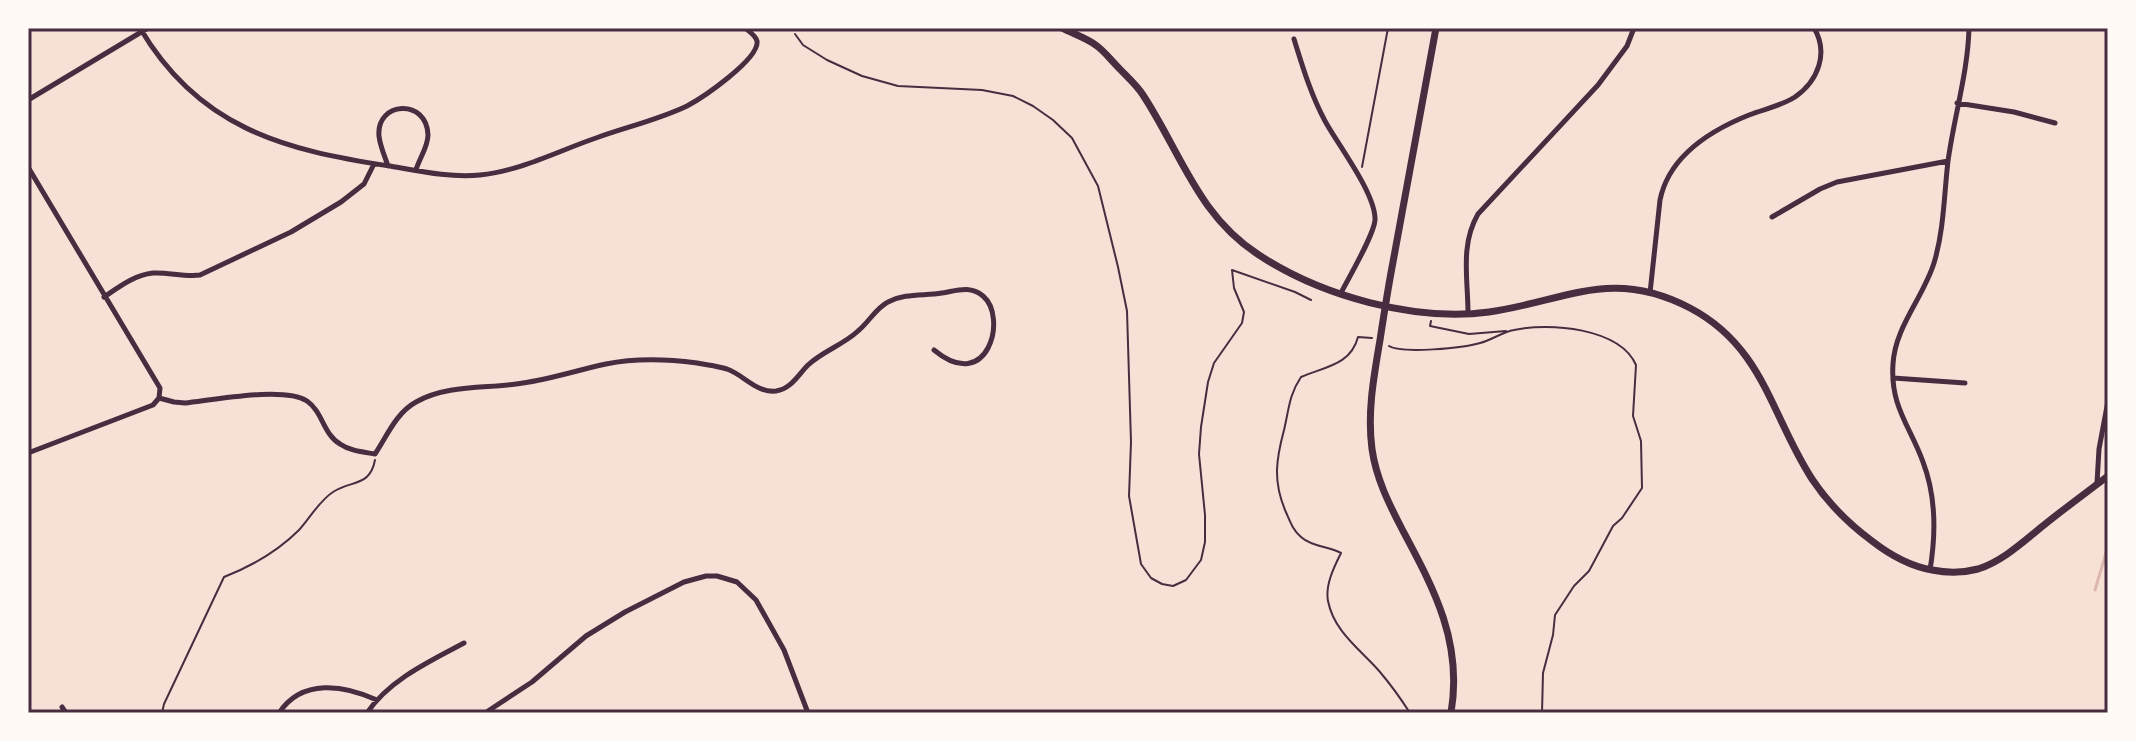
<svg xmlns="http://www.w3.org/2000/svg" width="2136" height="741" viewBox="0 0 2136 741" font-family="Commissioner,sans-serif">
<rect width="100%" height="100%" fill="#f7e1d7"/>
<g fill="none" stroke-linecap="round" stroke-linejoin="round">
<path stroke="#dcb8b0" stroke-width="3" d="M2095,590l13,-44"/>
<path stroke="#4a2c40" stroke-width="2" d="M795,34l8,11 24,15 35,16 36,10 84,4 31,6 20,10 20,14 19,18 26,48 20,81 9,44 4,131 -2,54 12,68 10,14 11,6 11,2 13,-6 15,-20 4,-18v-27l-6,-61 2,-27 7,-45 6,-19 28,-40 2,-11 -10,-24 -2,-18 63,22 16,8
M1362,167l26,-139
M1431,321l-1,5 39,8 37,-3
M1372,338l-14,-1c-7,28 -34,30 -57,40 -12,18 -12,32 -17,53 -8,30 -11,51 1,80 5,11 7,19 16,27 11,10 27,9 40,16 -7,14 -16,32 -13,48 6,31 33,49 52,71 11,13 21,27 30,41
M1389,346c13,8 75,2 91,-3 12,-3 22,-11 34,-13 35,-8 106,-2 122,35l-3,51 8,25 1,47 -20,30 -9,8 -24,45 -15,15 -19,29 -2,20 -10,38 -1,40
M162,713l2,-9 60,-127c28,-11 54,-26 75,-47 11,-12 20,-29 34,-38 18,-12 37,-5 42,-32"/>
<path stroke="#4a2c40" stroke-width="5" d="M140,28c58,99 142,122 250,138 29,5 60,12 90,9 40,-4 78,-24 116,-37 30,-11 62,-18 91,-32 15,-8 73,-47 70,-65 -1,-5 -7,-9 -12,-13
M1294,39c9,29 17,56 31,82 13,24 51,73 50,99 -1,15 -26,57 -34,73
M28,100l120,-72
M1957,103l57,9 41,11
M388,166c-3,-9 -8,-20 -9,-30 -3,-35 48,-38 49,-1 0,12 -9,24 -12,35
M28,167l129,216 3,5 -1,10
M1772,217l48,-28 17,-7 111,-21
M1650,293l10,-93c9,-44 49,-69 89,-85 15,-6 32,-9 46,-18 23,-16 34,-44 19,-69
M104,297c15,-10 30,-22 49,-24 15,-1 31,4 47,2l91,-43 50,-30 23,-18 10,-20
M1468,313c0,-34 -8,-68 10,-99l120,-129 29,-39 7,-18
M1893,378l72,5
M159,398l15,4 11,1c28,-3 99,-17 122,-2 16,11 16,33 33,43 10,7 23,8 35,10 12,-18 21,-41 41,-52 32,-18 72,-13 107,-19 28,-4 55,-13 83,-19 29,-6 61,-5 91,-1 10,2 20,3 30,6 17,6 29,24 49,22 15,-2 22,-16 32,-26 15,-14 35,-20 50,-34 11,-9 18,-23 30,-29 17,-9 36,-6 54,-9 14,-2 28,-8 41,3 25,21 5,99 -49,54
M28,453l125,-48 6,-7
M2097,483l2,-34 9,-48
M1930,570c6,-36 6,-74 -7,-108 -13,-36 -33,-56 -30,-98 2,-37 30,-66 41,-101 10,-33 10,-68 14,-102 6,-44 20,-89 21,-133
M62,707l4,6
M279,713c23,-35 65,-28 98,-13
M367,713c22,-33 63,-52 97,-70
M485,713l47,-31 54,-46 39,-24 59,-30 22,-6h11l20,6 19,18 28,50 24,63"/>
<path stroke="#4a2c40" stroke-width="7" d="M1062,28c11,6 25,10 35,18 7,5 13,13 19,19 9,10 20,19 27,30 38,58 55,121 116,160 62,41 156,67 230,57 77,-11 122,-45 201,-4 74,39 81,108 122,171 16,24 37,45 60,62 18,14 37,25 60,29 15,3 31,3 46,-1 25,-8 46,-28 66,-44 21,-17 43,-33 64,-49
M1436,28c-14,78 -28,156 -43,234 -5,26 -9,52 -13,78 -6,36 -13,72 -8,109 4,29 17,55 30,80 32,60 61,113 49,184"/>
</g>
<rect width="2136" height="741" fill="none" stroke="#fffaf5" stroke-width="60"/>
<rect x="30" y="30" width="2076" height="681" fill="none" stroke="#4a2c40" stroke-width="3"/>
</svg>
